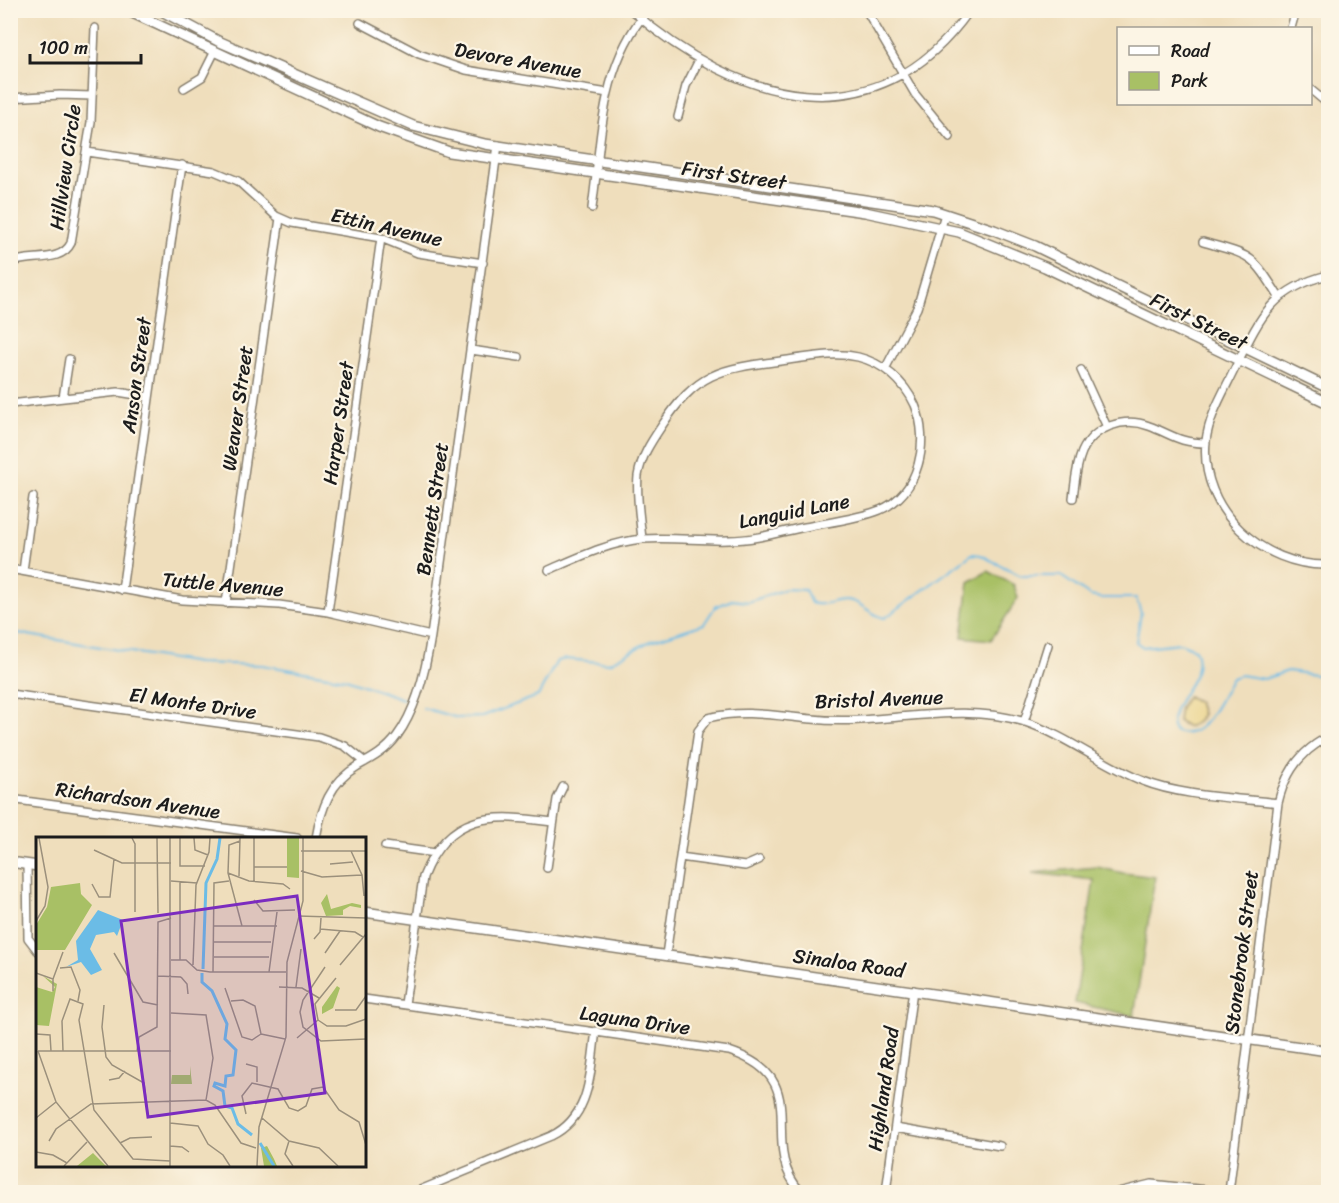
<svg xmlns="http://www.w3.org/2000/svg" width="1339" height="1203" viewBox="0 0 1339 1203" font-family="Sriracha,sans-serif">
<rect width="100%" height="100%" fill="#fcf5e5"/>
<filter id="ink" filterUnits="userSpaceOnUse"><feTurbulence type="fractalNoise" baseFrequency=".0167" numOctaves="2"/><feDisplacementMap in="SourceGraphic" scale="12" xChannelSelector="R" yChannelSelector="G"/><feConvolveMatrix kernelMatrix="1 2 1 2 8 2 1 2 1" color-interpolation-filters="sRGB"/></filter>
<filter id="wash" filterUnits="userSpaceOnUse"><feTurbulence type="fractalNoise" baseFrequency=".008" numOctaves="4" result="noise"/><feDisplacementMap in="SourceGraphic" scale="24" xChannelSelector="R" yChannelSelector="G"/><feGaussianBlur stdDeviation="1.35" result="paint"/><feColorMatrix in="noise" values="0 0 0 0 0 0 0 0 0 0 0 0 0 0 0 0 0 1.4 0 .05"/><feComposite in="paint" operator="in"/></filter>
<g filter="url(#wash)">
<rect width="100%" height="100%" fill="#efdebc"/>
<path fill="#a8c065" stroke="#626e40" stroke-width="1.5" d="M988,571l26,14 4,13 -27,42 -29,-3 7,-55z
M1097,867l26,6 32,4 -21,139 -59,-13 19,-123 -62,-7z"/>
<path fill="#eeda9e" stroke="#857b5d" stroke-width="1.5" d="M1188,696l10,6 4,12 -5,8 -9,5 -10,-6 2,-14z"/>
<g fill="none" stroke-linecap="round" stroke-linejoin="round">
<path stroke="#6bbce6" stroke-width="2" d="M10,632l187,31 65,2 84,14 57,20
M423,708l35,10 24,-1 56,-21 19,-35 9,-2 43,4 41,-22 54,-17 11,-17 17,-7 16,2 38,-13 19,1 6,13c13,4 22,-3 34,-3 16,0 25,16 40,18l87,-64 9,1 40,21h40l29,20 11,2h35l5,15 -5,29 7,5 37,-4 15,6c14,32 -31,51 -21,82 29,14 46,-33 58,-53l8,-3 24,4 24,-8 40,6"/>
</g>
</g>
<g filter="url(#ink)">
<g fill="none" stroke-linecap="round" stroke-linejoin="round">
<defs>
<path id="street" d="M631,10c105,92 245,134 339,0
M866,10l49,84 35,43
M360,23l59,31 47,16 142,23
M1291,28l5,-18
M184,88l18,-11 12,-24
M1310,89l18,15
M10,98l50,-3 32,1
M678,117l8,-31 13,-26
M87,152l127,19 24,10 38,35 16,7 89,15 37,15 65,10
M592,208c10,-71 8,-142 56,-198
M1203,242c48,14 48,10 76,55
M10,263c19,-9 51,1 61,-20l20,-121 4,-94
M1328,275c-56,14 -68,42 -92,91 -11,24 -27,49 -30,75 -7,69 57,126 122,124
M471,350l48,7
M885,369l32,-61 28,-94
M1081,370l26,57
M63,398l6,-39
M10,404l108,-12 31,5
M1073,498c2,-15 3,-32 9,-46 11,-25 42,-36 67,-26 22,8 30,17 57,17
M10,569l172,31 97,5 49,7 103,24
M549,570c30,-13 61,-28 94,-31 29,-2 58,2 86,1 26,0 51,-8 76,-13 25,-5 52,-8 75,-17 40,-17 50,-69 35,-105 -11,-24 -32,-42 -57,-48 -25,-6 -52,1 -77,4 -62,8 -84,11 -120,66 -10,15 -20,30 -23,49 -2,20 2,42 4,63
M23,571l10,-74
M122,590l60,-425
M226,603l54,-385
M328,612l53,-374
M10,694l309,43 26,9 20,16
M1024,722l24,-77
M10,799l287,39
M316,838c5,-29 14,-56 42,-72 15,-8 29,-16 39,-30 20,-27 29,-67 34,-100l67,-491
M385,846l50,7
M680,857l65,9 14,-6
M27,865l1,73 10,13
M547,868l10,-69 6,-12
M666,955l32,-224 10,-13c36,-9 68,-2 104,1 71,8 143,-19 213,3 42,14 77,43 118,59 37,15 94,17 135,22
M364,999l365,52c89,29 26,92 72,141
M405,1004l18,-127c26,-66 70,-63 130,-55
M895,1128l105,18
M415,1192l136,-56c41,-20 39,-65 45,-105
M886,1192l27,-202
M1118,1192l33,-8 75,8
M1229,1192l49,-389c7,-30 22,-52 50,-66"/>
<path id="secondary" d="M126,10l253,117 70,25 416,60 94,20 86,35 283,136
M160,10l58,31 195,85 72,18 448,66 61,20 41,16 293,142
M10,862l28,4
M364,912l964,139"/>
</defs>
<use href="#street" stroke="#867d6c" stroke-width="10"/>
<use href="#secondary" stroke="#867d6c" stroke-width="12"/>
<use href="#street" stroke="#fff" stroke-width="7"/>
<use href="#secondary" stroke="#fff" stroke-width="9"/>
</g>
</g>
<g text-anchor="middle" stroke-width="4.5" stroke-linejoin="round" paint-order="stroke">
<g font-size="20" fill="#1c1c1c" stroke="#fcf5e5">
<text transform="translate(518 60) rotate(10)" y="7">Devore Avenue</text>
<text transform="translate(65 167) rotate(-82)" y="7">Hillview Circle</text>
<text transform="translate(734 175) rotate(8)" y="7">First Street</text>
<text transform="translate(387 227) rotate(13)" y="7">Ettin Avenue</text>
<text transform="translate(1199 321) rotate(26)" y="7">First Street</text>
<text transform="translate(136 375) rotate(-82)" y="7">Anson Street</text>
<text transform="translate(237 408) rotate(-82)" y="7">Weaver Street</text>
<text transform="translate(338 423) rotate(-82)" y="7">Harper Street</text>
<text transform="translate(432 509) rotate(-82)" y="7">Bennett Street</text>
<text transform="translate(794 511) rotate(-11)" y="7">Languid Lane</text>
<text transform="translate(223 584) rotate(5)" y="7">Tuttle Avenue</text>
<text transform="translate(879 699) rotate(-2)" y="7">Bristol Avenue</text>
<text transform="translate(193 703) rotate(8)" y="7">El Monte Drive</text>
<text transform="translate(138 800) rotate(8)" y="7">Richardson Avenue</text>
<text transform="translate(1241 952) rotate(-83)" y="7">Stonebrook Street</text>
<text transform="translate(849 963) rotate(8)" y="7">Sinaloa Road</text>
<text transform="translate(635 1020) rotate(8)" y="7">Laguna Drive</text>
<text transform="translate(883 1089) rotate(-82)" y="7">Highland Road</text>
</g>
</g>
<g transform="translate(36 837)">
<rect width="330" height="330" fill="#efdebc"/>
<path d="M251,1h12v40l-12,-1zM44,46l1,11 11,11 -27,45h-29v-25l11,-18 4,-20zM291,57l4,15 21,-6 9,2v3l-11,-2 -7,4v5l-17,1 -5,-13zM7,139l14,8 -8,42 -13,-1v-38l16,5 3,-5zM301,149l3,2 -7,20 -11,6v-7zM154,229l2,18h-21l1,-9h18zM231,309l7,13 3,7h-13l-3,-18zM57,316l13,13h-29z" fill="#a8c065"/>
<path d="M62,73l25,10 -6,16 -3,-4 -18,3 -6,14 12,21 -11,5 -10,-13 -15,5 12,-7 -2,-19z" fill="#6bbce6"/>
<path fill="none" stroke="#6bbce6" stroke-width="3" d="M167,132l3,-86 11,-24 3,-21M166,136v9l10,9 15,33 -2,15 11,11 -3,25 -7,1 -1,10 -10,-3 -1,3 9,5 2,15 7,2 6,16 14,11M224,306l14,23"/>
<path fill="none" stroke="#9b907c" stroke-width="1.5" d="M96,1l3,6v68M121,1l1,75M144,1v28h25M158,1l1,12 13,5M218,1v44M204,4l-11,4 -1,28 14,53M58,13l28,13h49M265,14h65M315,14l11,24 2,21M294,27l23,-2M218,30h33M265,34l21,6 40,-2M192,36l21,8 34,3 7,5M203,39l1,-38M135,44l26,2M144,44v79M56,47l7,13h11l4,-38M218,63l9,11 32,-1M262,79l68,2M0,84l9,-15 3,-19 -9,-49M177,89h64M284,92l35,3 8,5M278,102l6,-7 1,-14M177,105h58M78,116l29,49 15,3M289,116l15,-22M178,120h55M135,123h15l11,10 13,2h76M157,128l3,-80 13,-33 1,-14M304,128l26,-31M289,130l-22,33 -3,12 3,15 18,14 45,-2M24,131l11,-1 9,23 -2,11M177,135l1,-89 15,-2M233,135l8,-60M0,136l17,6v12M122,139l23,1M145,140l6,7 1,10M17,142l10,-27M243,150l23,1 17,10M260,150l5,-38M189,151l17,49 10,3 9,-6M195,164l12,-1 12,6 6,28M68,168l-2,22 4,30 6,8 32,18 4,32M299,173h21l10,-14M135,176l35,2 7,43 -7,42M282,183l9,6h19l20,-7M282,183l-3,-16 21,-26M0,197l14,1 1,16M225,197l24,5M261,201l21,-18M2,214l18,51 52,64M2,214h133M27,214l-1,-30 8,-22 13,5 -4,16 15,90 39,49 37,2M101,214l2,-14 18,-10 1,-105 13,-4M210,227l11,3v15M73,243l10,-2 6,-7M210,277l-4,-18 10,-13 26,6 11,19 9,3 8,-5 6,-17 11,-2 16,23 20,12 7,23M0,281l20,-16M226,281l27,23 30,7 19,18M134,286l28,3 10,18 15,11 7,11M13,304l7,-12 35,-25 115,-4 9,5 26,38 15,5M253,304l-4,13 8,12M84,306l10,-5 22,-1M134,309l12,1 7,5M0,315l17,3 14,8M28,329l23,-24M134,329v-328M221,329l2,-39 27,-90 1,-75 16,-61v-63"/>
<path fill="#7b2cbf" fill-opacity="0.15" stroke="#7b2cbf" stroke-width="3" d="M261,59l28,197 -177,24 -27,-196z"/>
<rect width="330" height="330" fill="none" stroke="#1c1c1c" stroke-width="3"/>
</g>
<rect width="1339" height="1203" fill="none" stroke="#fcf5e5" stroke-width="36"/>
<rect x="1117" y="27" width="195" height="78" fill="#fcf5e5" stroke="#a29e95" stroke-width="1.5"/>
<rect x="1129" y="46" width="30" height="9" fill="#ffffff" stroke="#a29e95" stroke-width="1.5"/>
<text x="1171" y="57" font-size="18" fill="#1c1c1c">Road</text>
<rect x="1129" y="72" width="30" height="18" fill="#a8c065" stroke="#a29e95" stroke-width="1.5"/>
<text x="1171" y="87" font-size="18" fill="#1c1c1c">Park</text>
<path d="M30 54v9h111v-9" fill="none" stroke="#1c1c1c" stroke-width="3"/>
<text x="39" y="54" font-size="18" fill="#1c1c1c" stroke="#fcf5e5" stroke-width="4.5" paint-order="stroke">100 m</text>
</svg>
